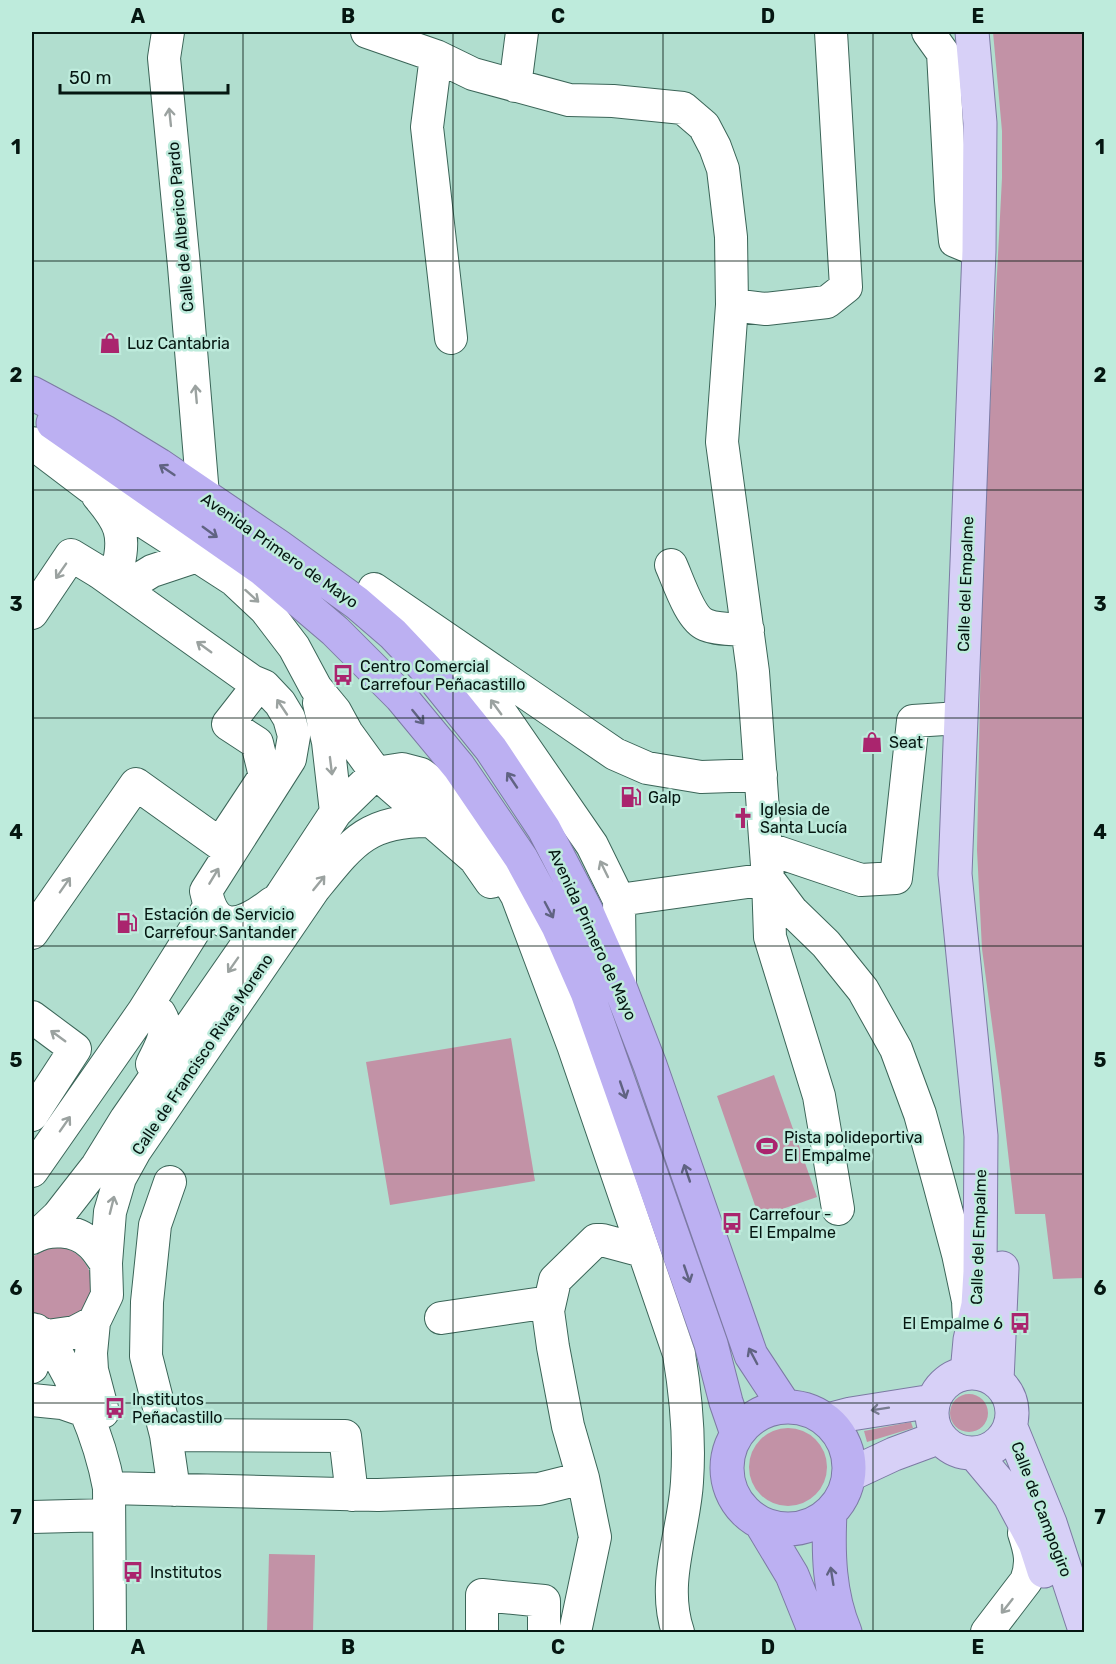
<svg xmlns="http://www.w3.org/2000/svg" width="1116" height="1664" viewBox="0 0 1116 1664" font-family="Rubik,sans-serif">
<rect width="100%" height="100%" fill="#b1decf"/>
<path fill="#c292a6" d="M993,32h91v1248v-2l-31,1 -8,-65h-30l-14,-123 -19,-142 -5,-99 6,-307 19,-365v-47z
M511,1038l24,143 -145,24 -24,-143z
M774,1075l43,122 -58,20 -42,-121z
M50,1247c49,-4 58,68 12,72 -12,1 -21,0 -30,-7v-55z
M950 1413a19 19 0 1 1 38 0a19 19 0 1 1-38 0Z
M911,1422l2,6 -46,14 -3,-11z
M749 1467a39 39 0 1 1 78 0a39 39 0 1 1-78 0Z
M269,1554l46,1 -2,77h-46z"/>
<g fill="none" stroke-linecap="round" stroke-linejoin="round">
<defs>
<path id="minor" d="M168,32l-4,26 20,208 19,229
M367,32l69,24 37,18 96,26 44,1 70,7 21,18 11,21 8,22 8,68 1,68 -10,137 31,230 15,207 24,32 34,33 37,46 33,59 24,65 19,69 19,71 10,47 1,20
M928,32l15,21 8,147 4,41 24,10
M436,56l-9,71 24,211
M515,86l7,-54
M732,305l34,4 61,-7 19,-15 -15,-255
M32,443l58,44 144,93 31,29 29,38 22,41 19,23 12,22 29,40 99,86 16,23
M98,496c22,26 28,38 20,71l-6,4 -13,1
M671,565c7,15 19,54 35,60 12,5 29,4 42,5
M123,589l29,-18 45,-15
M374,589l241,165 32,14 54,9 60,-2
M32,613l39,-58 28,17 153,109 12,5 16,17 9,15 5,18 -4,23 -84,132c9,45 37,35 66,12
M402,639l62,34 28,27 100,145 27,55 1,87
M319,703l9,39 8,70
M766,848l95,32 35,-2 17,-157 47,-3
M619,900l149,-21 2,58 49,159 19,113
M32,933l104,-149 84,60 45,-68 -8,-33 -29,-19 25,-32 -1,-11
M143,1012l66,-105
M32,1017l43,32 -43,66
M32,1171l111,-159 17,2c11,18 0,33 -8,50
M170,1182l-15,43 -8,77 -1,54 20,79 8,55
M40,1233l18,-17 39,-50 29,-47 156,-225 54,-82 40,-39 26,-4 19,5 38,30 29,42 29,50 56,149 106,309c7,42 11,85 8,128 -3,51 -26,100 -9,150
M32,1238c17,-10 44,-9 59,6 6,5 10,13 15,19
M441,1318l109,-16
M94,1322l-3,31 1,17 11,42
M32,1329l15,7 28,-4 19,-10 13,-27 -1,-32 4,-51 10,-34 15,-27 179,-262c38,-47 53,-69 117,-68
M47,1336c28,48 52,97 62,152l1,144
M32,1367l5,-16 -1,-21
M32,1400l30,3 23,8
M166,1435l179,1 7,59
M109,1488l269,7 161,-6 44,-11
M32,1517l77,-2
M482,1632v-37l62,6v31
M575,1632l20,-95 -12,-59 -15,-52 -15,-79 -5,-36 7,-31 41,-40h6l41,11
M987,1632l39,-51c7,-18 4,-30 -2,-48"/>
<path id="major" d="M967,1373l3,-33 8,-35 2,-33 1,-136 -26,-262 24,-623 1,-128 -8,-91
M932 1413a40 40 0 1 1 80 0a40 40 0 1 1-80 0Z
M997,1381l5,-113
M828,1420l23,-6 82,-13
M1010,1425l40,98 34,104
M974,1453l36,43 25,47 9,28
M849,1475l45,-21 46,-17"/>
<path id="highway" d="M32,393l73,39 54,33 119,81 79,57 36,31 35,37 63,78 53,80 42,81 34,77 30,78 101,290 33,50
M53,423l209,146 73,62 66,66 58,70 62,91 37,68 29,66 124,352 15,58 11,32
M727 1468a61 61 0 1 1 122 0a61 61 0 1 1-122 0Z
M830,1513c-2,40 -1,81 15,119
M762,1525l30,50 23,57"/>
</defs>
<use href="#minor" stroke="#3b6558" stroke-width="34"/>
<use href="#major" stroke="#7c7aa3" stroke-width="35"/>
<use href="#highway" stroke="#7c7aa3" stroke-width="35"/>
<use href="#minor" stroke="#fff" stroke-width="32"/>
<use href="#major" stroke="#d7d0f7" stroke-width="33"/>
<use href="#highway" stroke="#bcb0f2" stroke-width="33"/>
</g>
<defs><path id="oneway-shaft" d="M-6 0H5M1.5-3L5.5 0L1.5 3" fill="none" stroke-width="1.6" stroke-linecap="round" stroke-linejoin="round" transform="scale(1.5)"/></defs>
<g stroke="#9ba2a0">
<use href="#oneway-shaft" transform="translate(170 117) rotate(-96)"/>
<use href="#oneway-shaft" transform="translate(196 394) rotate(-95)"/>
<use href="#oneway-shaft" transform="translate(61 571) rotate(125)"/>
<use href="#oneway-shaft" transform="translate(252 596) rotate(42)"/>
<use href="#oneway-shaft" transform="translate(204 647) rotate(-144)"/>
<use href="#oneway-shaft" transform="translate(282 707) rotate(-124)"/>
<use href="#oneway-shaft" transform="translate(496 707) rotate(-126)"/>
<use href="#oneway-shaft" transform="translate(331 766) rotate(83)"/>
<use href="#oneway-shaft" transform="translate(604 869) rotate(-116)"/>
<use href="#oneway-shaft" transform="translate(214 876) rotate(-59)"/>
<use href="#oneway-shaft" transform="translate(319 883) rotate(-51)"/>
<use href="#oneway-shaft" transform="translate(65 885) rotate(-55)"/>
<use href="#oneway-shaft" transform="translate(233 965) rotate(125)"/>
<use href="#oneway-shaft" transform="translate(58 1036) rotate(-144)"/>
<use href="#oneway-shaft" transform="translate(65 1124) rotate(-55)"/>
<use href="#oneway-shaft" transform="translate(112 1205) rotate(-76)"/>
<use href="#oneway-shaft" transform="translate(1007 1606) rotate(128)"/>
</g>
<g stroke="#606382">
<use href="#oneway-shaft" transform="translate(167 470) rotate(-146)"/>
<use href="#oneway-shaft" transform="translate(210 532) rotate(36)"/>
<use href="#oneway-shaft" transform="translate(418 717) rotate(51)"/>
<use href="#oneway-shaft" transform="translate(512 780) rotate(-124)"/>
<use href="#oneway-shaft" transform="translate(549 910) rotate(62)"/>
<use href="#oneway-shaft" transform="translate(623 1090) rotate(71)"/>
<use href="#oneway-shaft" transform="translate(687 1173) rotate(-109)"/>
<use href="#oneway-shaft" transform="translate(687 1274) rotate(71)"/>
<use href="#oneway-shaft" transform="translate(753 1356) rotate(-118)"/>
<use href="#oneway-shaft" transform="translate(832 1576) rotate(-99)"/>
</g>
<use stroke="#787c90" href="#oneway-shaft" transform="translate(880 1409) rotate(171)"/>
<path fill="none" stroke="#051611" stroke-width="1.5" stroke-opacity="0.55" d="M243,32v1600M453,32v1600M663,32v1600M873,32v1600M32,261h1052M32,490h1052M32,718h1052M32,946h1052M32,1174h1052M32,1403h1052"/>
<defs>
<symbol id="shop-bare" viewBox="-9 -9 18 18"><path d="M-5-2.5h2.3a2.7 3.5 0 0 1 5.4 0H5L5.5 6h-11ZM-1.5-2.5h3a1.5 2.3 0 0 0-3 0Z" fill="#aa256e" stroke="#beebdc" stroke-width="2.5" paint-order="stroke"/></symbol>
<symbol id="bus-bare" viewBox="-9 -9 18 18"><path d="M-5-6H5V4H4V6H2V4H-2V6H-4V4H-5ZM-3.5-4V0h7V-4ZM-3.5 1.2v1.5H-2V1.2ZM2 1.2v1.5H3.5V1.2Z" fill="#aa256e" stroke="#beebdc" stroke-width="2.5" paint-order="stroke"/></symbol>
<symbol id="fuel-bare" viewBox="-9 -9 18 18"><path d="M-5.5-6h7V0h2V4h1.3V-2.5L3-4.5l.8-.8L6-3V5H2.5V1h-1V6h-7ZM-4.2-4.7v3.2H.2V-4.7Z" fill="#aa256e" stroke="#beebdc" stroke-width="2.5" paint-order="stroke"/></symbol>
<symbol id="church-bare" viewBox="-9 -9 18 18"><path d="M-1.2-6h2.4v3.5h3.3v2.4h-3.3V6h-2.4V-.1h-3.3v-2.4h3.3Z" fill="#aa256e" stroke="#beebdc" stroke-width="2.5" paint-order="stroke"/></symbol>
<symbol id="stadium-bare" viewBox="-9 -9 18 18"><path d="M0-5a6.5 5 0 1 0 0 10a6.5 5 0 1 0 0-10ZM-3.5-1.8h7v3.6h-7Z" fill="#aa256e" stroke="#beebdc" stroke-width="2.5" paint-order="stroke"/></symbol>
</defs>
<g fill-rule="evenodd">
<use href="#shop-bare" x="95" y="328" width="30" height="30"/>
<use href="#bus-bare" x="328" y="660" width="30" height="30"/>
<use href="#shop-bare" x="857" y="727" width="30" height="30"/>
<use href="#fuel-bare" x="616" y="782" width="30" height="30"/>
<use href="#church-bare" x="728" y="803" width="30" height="30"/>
<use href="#fuel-bare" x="112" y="908" width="30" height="30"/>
<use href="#stadium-bare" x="752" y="1131" width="30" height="30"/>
<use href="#bus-bare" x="717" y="1208" width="30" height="30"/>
<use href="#bus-bare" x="1005" y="1308" width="30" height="30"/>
<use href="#bus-bare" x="100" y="1393" width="30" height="30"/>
<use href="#bus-bare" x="118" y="1557" width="30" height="30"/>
</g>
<g text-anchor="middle" stroke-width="5" stroke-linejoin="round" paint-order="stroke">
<g font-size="16" fill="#051611" stroke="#beebdc">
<text transform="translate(180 227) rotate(-95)" y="6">Calle de Alberico Pardo</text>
<text transform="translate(280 550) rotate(35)" y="6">Avenida Primero de Mayo</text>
<text transform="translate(965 584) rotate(-88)" y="6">Calle del Empalme</text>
<text transform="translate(593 934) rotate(65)" y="6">Avenida Primero de Mayo</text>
<text transform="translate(202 1054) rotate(-56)" y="6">Calle de Francisco Rivas Moreno</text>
<text transform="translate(978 1237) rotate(-88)" y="6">Calle del Empalme</text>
<text transform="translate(1042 1509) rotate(69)" y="6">Calle de Campogiro</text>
</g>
<g font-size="16" fill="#051611" stroke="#beebdc" text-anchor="start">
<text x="127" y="349">Luz Cantabria</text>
<text x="360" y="672">Centro Comercial<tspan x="360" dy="18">Carrefour Peñacastillo</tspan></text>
<text x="889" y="748">Seat</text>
<text x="648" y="803">Galp</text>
<text x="760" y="815">Iglesia de<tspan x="760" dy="18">Santa Lucía</tspan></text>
<text x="144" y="920">Estación de Servicio<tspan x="144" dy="18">Carrefour Santander</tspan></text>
<text x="784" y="1143">Pista polideportiva<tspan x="784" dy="18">El Empalme</tspan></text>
<text x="749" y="1220">Carrefour -<tspan x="749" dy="18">El Empalme</tspan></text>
<text x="1003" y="1329" text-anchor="end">El Empalme 6</text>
<text x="132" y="1405">Institutos<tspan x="132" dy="18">Peñacastillo</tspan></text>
<text x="150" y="1578">Institutos</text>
</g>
</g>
<rect width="1116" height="1664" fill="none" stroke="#beebdc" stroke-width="66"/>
<path d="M60 84v9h168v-9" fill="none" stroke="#051611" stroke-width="3"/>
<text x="69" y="84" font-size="18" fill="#051611" stroke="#beebdc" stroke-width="4.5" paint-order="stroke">50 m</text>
<rect x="33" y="33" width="1050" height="1598" fill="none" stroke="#051611" stroke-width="2"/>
<g font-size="20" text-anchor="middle" font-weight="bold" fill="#051611">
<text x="138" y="23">A</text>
<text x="348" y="23">B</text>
<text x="558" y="23">C</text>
<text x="768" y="23">D</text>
<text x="978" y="23">E</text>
<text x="16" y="154">1</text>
<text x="1100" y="154">1</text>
<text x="16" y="382">2</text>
<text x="1100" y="382">2</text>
<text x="16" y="611">3</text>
<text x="1100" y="611">3</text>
<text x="16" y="839">4</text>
<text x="1100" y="839">4</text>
<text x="16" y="1067">5</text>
<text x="1100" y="1067">5</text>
<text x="16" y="1295">6</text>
<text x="1100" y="1295">6</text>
<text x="16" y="1524">7</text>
<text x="1100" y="1524">7</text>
<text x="138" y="1654">A</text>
<text x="348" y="1654">B</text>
<text x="558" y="1654">C</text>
<text x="768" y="1654">D</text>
<text x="978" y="1654">E</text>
</g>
</svg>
